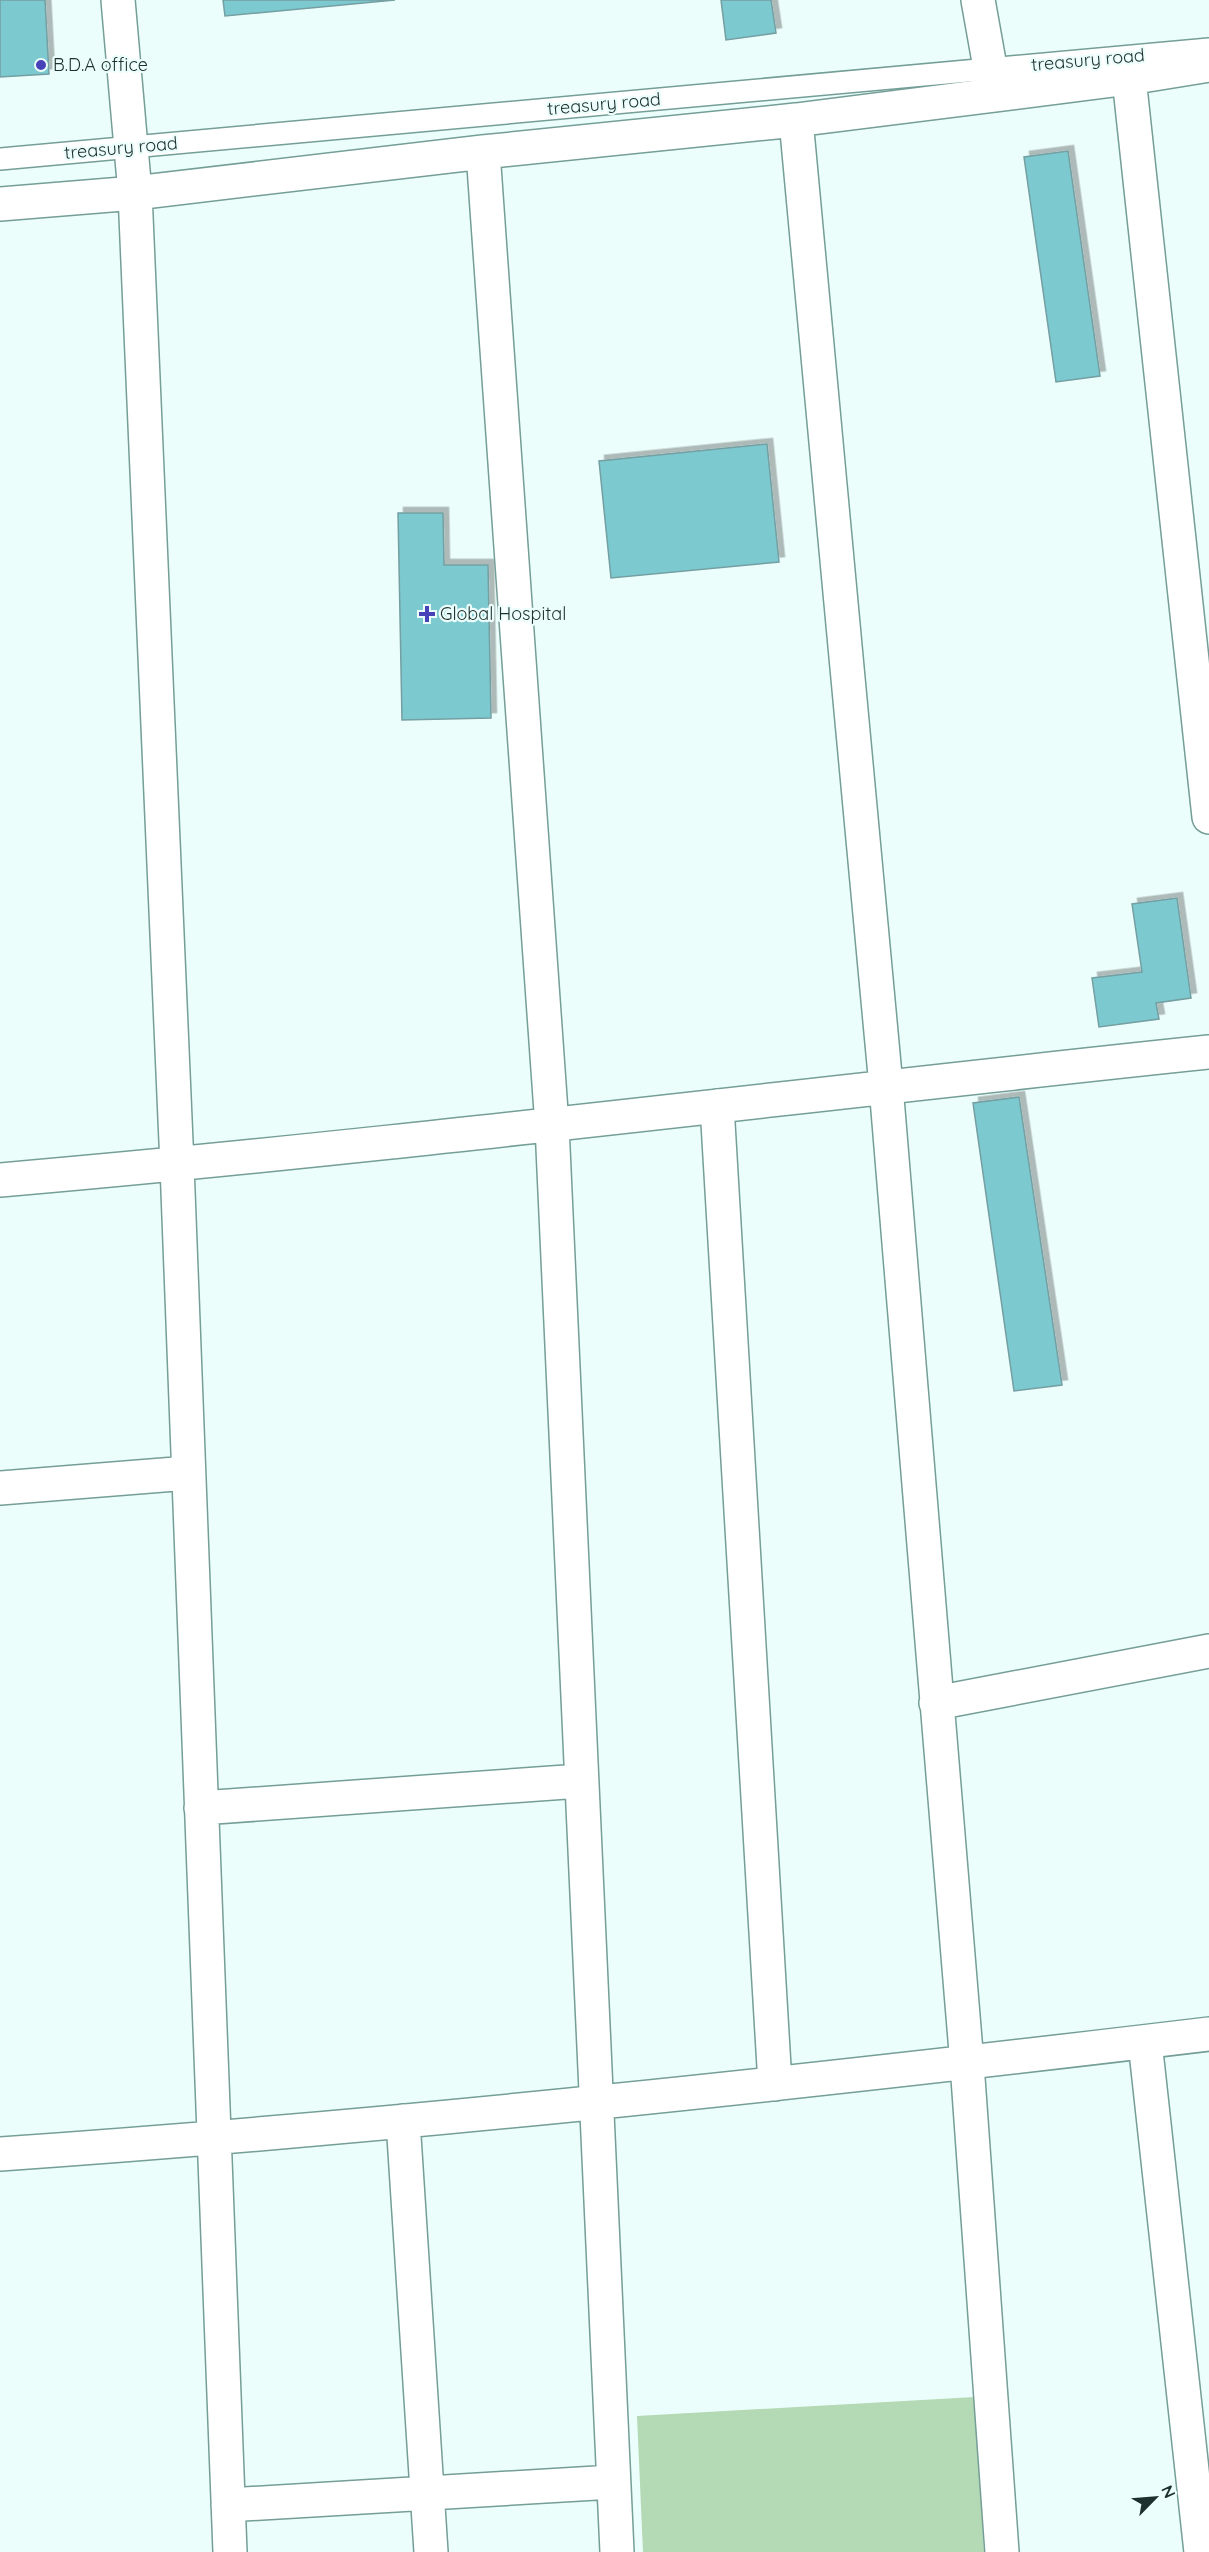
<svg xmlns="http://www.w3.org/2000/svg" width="1209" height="2552" viewBox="0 0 1209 2552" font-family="Quicksand,sans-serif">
<defs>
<filter id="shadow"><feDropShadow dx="5.5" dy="-5.5" stdDeviation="0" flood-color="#0004"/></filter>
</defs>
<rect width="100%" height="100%" fill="#ecfefb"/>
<path fill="#b4d9b5" d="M975,2397l9,155h-341l-6,-136z"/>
<path fill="#7bc9d0" stroke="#749fa2" stroke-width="1.5" filter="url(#shadow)" d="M0,0h45l4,74 -49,3z
M223,0h172l-170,16z
M721,0h50l5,33 -50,7z
M1068,151l32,225 -44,6 -32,-225z
M767,444l12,118 -168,16 -12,-117z
M398,513h45l1,52h44l3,153 -89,2z
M1177,898l14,100 -35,5 3,16 -60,8 -7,-49 50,-6 -10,-68z
M1019,1097l43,288 -48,6 -41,-288z"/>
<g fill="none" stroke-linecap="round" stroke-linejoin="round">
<defs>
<path id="lane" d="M0,159l1209,-110"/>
<path id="street" d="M118,0l17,193 42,972 53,1387
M978,0l17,95
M1129,78l80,739
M796,120l90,966 81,978 35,488
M483,152l69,974 65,1426
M0,204l135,-11 348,-41 313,-32 333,-42 80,-13
M717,1106l58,978
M0,1180c404,-35 806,-86 1209,-128
M0,1488l188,-15
M936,1703l273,-52
M201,1808l379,-27
M1145,2042l56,510
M403,2121l28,431
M0,2154c404,-28 807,-72 1209,-120
M228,2505l385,-23"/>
</defs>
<use href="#lane" stroke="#749e97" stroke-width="24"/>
<use href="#street" stroke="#749e97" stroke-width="36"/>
<use href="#lane" stroke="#fff" stroke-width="21"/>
<use href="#street" stroke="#fff" stroke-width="33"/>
</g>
<g fill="#4842b8" stroke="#ecfefb" stroke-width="2">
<circle cx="41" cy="65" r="6"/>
<path d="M424 605h6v6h6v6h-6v6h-6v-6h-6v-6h6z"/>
</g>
<g text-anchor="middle" stroke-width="4.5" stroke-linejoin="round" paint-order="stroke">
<g font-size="18" fill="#1e302d" stroke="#ecfefb">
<text transform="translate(1088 60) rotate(-5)" y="6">treasury road</text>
<text transform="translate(604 104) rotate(-5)" y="6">treasury road</text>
<text transform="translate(121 148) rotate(-5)" y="6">treasury road</text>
</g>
<g font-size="18" fill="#1e302d" stroke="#ecfefb" text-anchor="start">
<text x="53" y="71">B.D.A office</text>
<text x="440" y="620">Global Hospital</text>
</g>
</g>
<g transform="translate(1155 2498) rotate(65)" stroke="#ecfefb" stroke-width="4.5" paint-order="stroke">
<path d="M0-4.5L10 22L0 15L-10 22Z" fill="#1e302d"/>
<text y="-9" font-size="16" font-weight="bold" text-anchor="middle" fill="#1e302d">N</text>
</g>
</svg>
